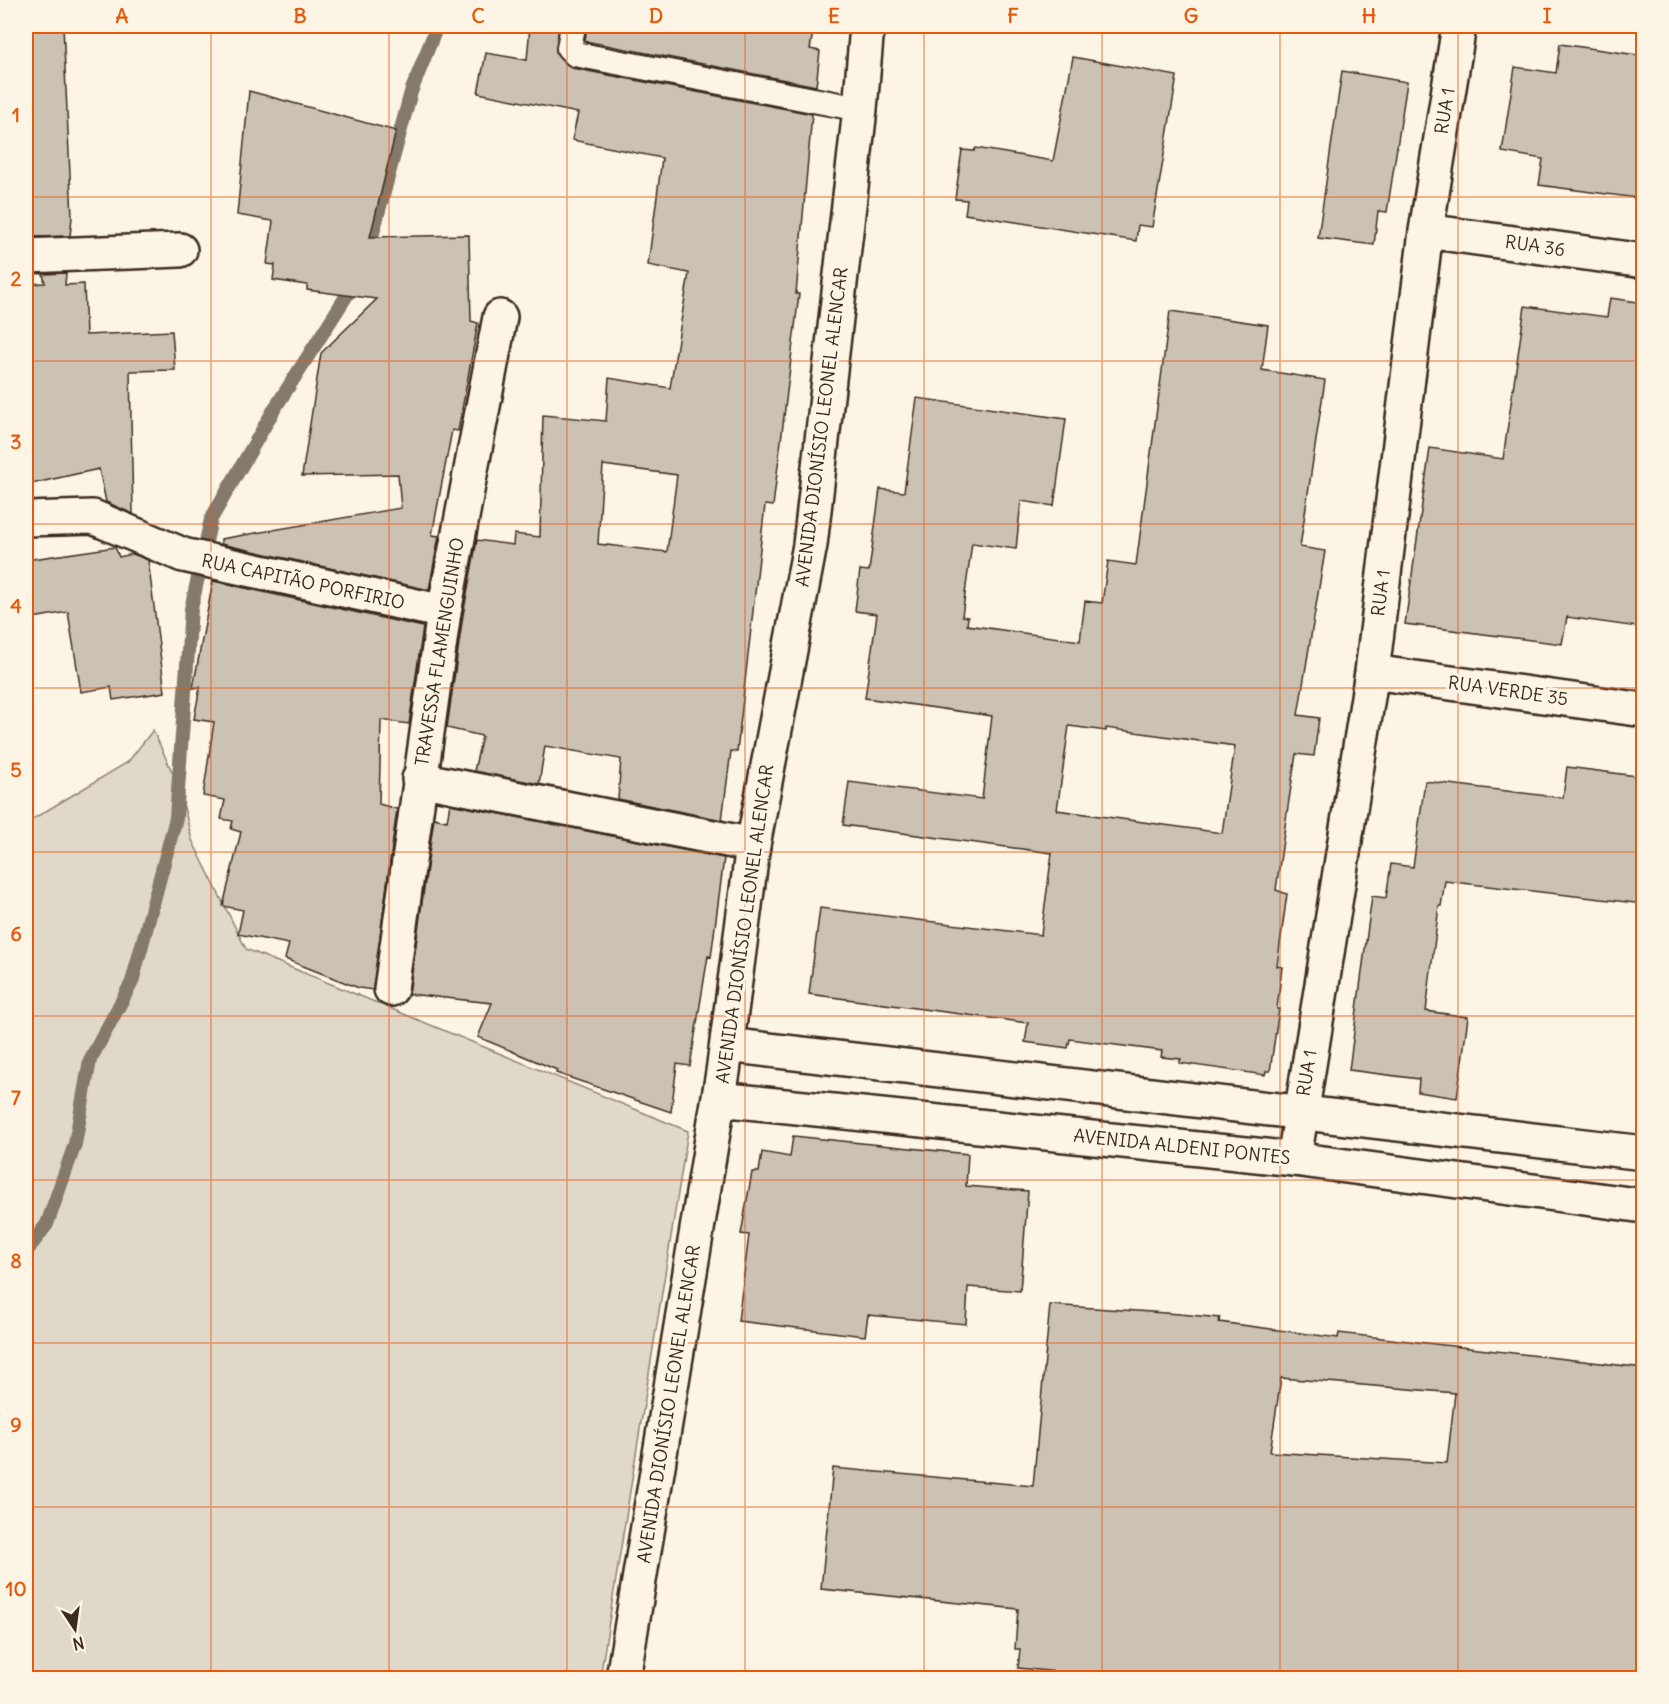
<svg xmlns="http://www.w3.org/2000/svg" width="1669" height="1704" viewBox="0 0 1669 1704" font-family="Delius,sans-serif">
<rect width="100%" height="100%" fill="#fcf5e5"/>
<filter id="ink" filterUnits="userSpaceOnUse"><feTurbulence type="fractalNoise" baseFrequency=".0167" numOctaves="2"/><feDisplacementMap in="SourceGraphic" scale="12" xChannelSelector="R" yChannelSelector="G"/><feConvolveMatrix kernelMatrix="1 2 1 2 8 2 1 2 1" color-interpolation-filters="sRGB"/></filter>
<g filter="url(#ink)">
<path fill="#e0d8c8" stroke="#8e8173" stroke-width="1.5" d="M153,730l26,57 13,53 54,109 442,182 -88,547h-574v-855l102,-61z"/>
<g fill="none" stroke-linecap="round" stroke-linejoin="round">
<path stroke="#85796b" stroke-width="14" d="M367,255l44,-163 26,-66
M26,1252l21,-28 28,-80 15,-84 42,-78 44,-164 15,-209 20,-90 64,-111 81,-127"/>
</g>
<path fill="#ccc2b3" stroke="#3b2a1e" stroke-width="1.5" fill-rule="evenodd" d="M26,26h37l9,191 -2,19 -35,1 -9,-40z
M530,26h29l-3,27 16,15 240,46 -16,180h3l-26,212 -8,-1 -28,247 -6,-1 -9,69 -104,-21 3,-40 -76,-13 -6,38 -65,-13 8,-35 -35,-8 16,-113 14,-75 36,5 1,-11 26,3 3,-122 63,6 3,-43 61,10 19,-115 -41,-8 14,-107 -90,-18 6,-27 -100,-20 8,-40 41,7zM603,465l74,10 -10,77 -69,-8z
M587,26h227l-4,23 10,2 -4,35 -231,-45z
M1560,44l84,12v143l-105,-14 4,-26 -41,-7 13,-85 41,6z
M1073,57l104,19 -25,151 -14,-2 -2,16 -171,-27 2,-14 -12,-1 7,-49 12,1 2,-3 77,13z
M1342,71l65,11 -20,130 -9,-1 -4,34 -56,-7z
M249,91l147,40 -26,106 99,-2 2,86 7,2 -20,108 -6,-1 -20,105 7,1 -10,54 -208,-46v-5l180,-31 -3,-34 -96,2 19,-123 56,-54 -70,-9v-5l-34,-5 2,-15 -8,-1 6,-43 -36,-6z
M66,273l-1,12 19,-1 2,51 86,-4 3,39 -45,1 3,143 -27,-12 -7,-33 -73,16v-201l19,-1 -2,-9z
M1610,298l34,5v325l-77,-11 -5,27 -157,-20 25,-176 73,11 22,-153 82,11z
M1170,311l98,14 -6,45 63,10 -25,167 25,4 -27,164 21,3 -5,38 -18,-2 -11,72 -9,64 11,4 -10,72 5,1 -5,42h2l-9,62h-4l-1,4 -86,-12 2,-4 -20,-2 1,-6 -92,-12 -2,9 -43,-6 3,-19 -219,-29 11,-86 221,27 11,-82 -209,-28 6,-43 133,17 10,-83 -127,-18 12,-84 -22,-3 5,-41 9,1 11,-82 24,3 13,-94 149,21 -12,87 -33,-5 -5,48 -44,-6 -10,73 6,1 -1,8 113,16 5,-40 17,2 6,-42 28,4zM1069,726l37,5v-3l129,18 -13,87 -165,-23z
M115,547l4,10 14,-3 15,6 17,132 -52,8 -2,-13 -30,5 -13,-80 -42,7v-59z
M213,581l210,46 -14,97 -28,-4 -2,84 18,5 -24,181 -14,-2 -74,-29 4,-15 -51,-10 5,-24 -20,-4 18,-74 -10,-3 2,-8 -12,-2 4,-19 -22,-4 11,-74 -20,-3 6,-32 -7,1z
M1567,767l77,10v127l-199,-23 -4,25h-2l-13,105 42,6 -11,81 -39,-6 1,-13 -70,-9 23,-174 14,2 5,-34 22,3 12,-86 138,17z
M450,804l274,54 -13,99 -3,-1 -18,110 -13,-2 -6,48 -115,-39 1,-3 -79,-33 14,-34 -83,-9 25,-176 13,3z
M793,1136l175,18 -2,32 62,5 -8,100 -52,-4 -2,37 -98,-9 -3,21 -127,-15 11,-86 -8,-1 11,-62h7l3,-20 28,5z
M1050,1305l130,9 40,4 -1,4 119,16 1,-5 305,35v310h-568l1,-4 -59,-6 2,-19h-5l3,-40 -197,-20 12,-121 200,18zM1281,1378l174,15 -8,70 -177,-11z"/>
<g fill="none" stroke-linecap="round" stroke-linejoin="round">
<defs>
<path id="lane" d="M573,26l-4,22 6,6 285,55"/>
<path id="street" d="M1426,231l218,30
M26,256l154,-6
M26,519l67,-2 90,38 261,57
M1372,672l272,38
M419,779l334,66
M391,989l53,-377 56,-295
M1294,1159l78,-487 54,-441 33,-205"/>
<path id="secondary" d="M727,1045l917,108
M719,1099l575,60 350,47
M623,1678l100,-606 30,-227 57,-300 50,-436 7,-83"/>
</defs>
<use href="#lane" stroke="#3b2a1e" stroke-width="28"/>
<use href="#street" stroke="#3b2a1e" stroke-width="38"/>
<use href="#secondary" stroke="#3b2a1e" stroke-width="38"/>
<use href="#lane" stroke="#fcf5e5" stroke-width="24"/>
<use href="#street" stroke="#fcf5e5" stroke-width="33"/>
<use href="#secondary" stroke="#fcf5e5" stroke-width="33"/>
</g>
</g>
<path fill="none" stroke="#e8590c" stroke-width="1.5" stroke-opacity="0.55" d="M211,26v1652M389,26v1652M567,26v1652M745,26v1652M924,26v1652M1102,26v1652M1280,26v1652M1458,26v1652M26,197h1618M26,361h1618M26,524h1618M26,688h1618M26,852h1618M26,1016h1618M26,1180h1618M26,1343h1618M26,1507h1618"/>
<g text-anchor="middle" stroke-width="6" stroke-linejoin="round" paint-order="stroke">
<g font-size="18" fill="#3b2a1e" stroke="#fcf5e5">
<text transform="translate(1445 111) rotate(-81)" y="6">RUA 1</text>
<text transform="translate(1535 246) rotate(8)" y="6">RUA 36</text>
<text transform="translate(822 427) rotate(-83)" y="6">AVENIDA DIONÍSIO LEONEL ALENCAR</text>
<text transform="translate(303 582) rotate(12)" y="6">RUA CAPITÃO PORFIRIO</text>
<text transform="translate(1381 593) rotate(-83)" y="6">RUA 1</text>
<text transform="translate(440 652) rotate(-81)" y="6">TRAVESSA FLAMENGUINHO</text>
<text transform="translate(1508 691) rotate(8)" y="6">RUA VERDE 35</text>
<text transform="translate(745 924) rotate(-82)" y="6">AVENIDA DIONÍSIO LEONEL ALENCAR</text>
<text transform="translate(1307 1073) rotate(-81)" y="6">RUA 1</text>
<text transform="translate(1182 1147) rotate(6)" y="6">AVENIDA ALDENI PONTES</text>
<text transform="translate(669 1404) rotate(-81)" y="6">AVENIDA DIONÍSIO LEONEL ALENCAR</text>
</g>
</g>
<rect width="1669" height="1704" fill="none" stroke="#fcf5e5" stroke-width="66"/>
<g transform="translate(75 1629) rotate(167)" stroke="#fcf5e5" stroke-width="4.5" paint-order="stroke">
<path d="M0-4.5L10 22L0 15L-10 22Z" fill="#3b2a1e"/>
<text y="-9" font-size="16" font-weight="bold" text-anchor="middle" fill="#3b2a1e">N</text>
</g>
<rect x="33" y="33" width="1603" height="1638" fill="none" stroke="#e8590c" stroke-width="2"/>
<g font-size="20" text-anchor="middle" font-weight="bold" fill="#e8590c">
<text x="122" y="23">A</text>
<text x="300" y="23">B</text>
<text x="478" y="23">C</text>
<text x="656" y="23">D</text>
<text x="834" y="23">E</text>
<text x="1013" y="23">F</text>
<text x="1191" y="23">G</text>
<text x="1369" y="23">H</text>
<text x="1547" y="23">I</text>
<text x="16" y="122">1</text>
<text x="16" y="286">2</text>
<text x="16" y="449">3</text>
<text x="16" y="613">4</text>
<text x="16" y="777">5</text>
<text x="16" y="941">6</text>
<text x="16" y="1105">7</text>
<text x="16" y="1268">8</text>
<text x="16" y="1432">9</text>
<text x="16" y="1596">10</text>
</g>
</svg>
